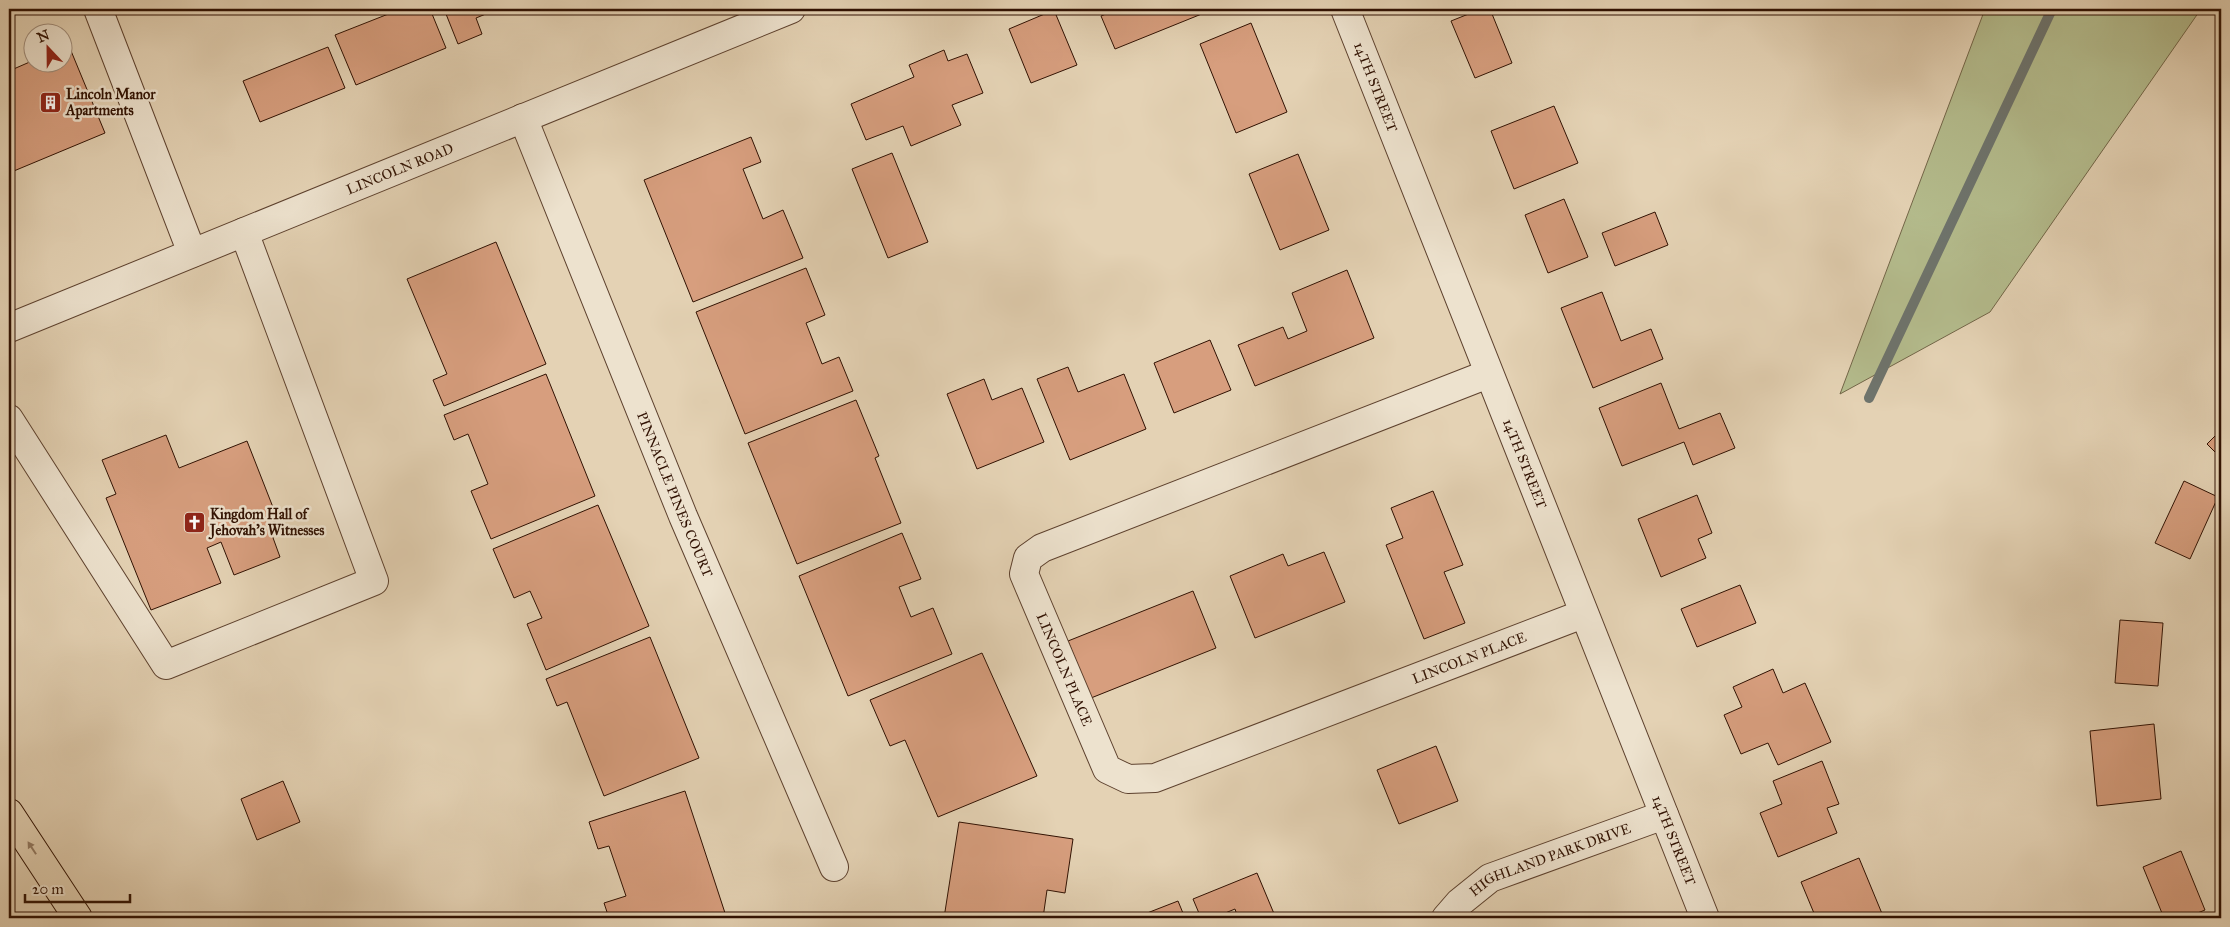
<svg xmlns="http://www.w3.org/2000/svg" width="2230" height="927" viewBox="0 0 2230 927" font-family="'IM FELL Great Primer',serif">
<rect width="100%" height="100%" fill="#e4d2b4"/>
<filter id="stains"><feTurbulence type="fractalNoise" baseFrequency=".004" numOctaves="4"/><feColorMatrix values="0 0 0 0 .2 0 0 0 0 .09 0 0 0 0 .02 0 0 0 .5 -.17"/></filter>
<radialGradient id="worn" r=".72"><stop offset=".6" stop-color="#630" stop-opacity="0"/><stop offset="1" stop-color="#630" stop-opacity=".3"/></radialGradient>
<path fill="#b4bc8d" stroke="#726648" d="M1985,9h216l-211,303 -150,82z"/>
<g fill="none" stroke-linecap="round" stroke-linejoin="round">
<path stroke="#6e746d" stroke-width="10" d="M1869,398l183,-389"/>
</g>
<path fill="#d79e7e" stroke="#301102" d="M401,9h29l16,39 -90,37 -21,-50z
M444,9h54l-22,9 6,16 -24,10z
M1118,9h96l-99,40 -14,-33z
M1481,9h9l22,54 -37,15 -24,-57z
M1054,10l23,55 -46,18 -22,-54z
M1251,23l36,89 -51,21 -36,-89z
M69,46l36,87 -96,40v-102l23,-10 30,1v-13z
M328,47l17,41 -85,34 -17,-41z
M944,50l4,11 19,-7 16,39 -31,12 9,20 -50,21 -8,-20 -37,14 -15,-36 63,-27 -5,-12z
M1554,106l24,57 -64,26 -23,-58z
M751,137l10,25 -18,7 20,50 20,-9 20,48 -110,44 -49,-122z
M892,153l36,89 -40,16 -36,-89z
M1298,154l31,76 -49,20 -31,-76z
M1564,199l24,58 -40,16 -23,-58z
M1655,212l13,33 -53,21 -13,-33z
M496,242l50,122 -102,42 -11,-26 14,-6 -40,-95z
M806,268l19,47 -19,8 16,41 17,-7 14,34 -108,43 -49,-122z
M1347,270l27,68 -119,48 -17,-41 45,-18 5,12 19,-8 -15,-38z
M1602,292l19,49 30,-12 12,30 -70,29 -32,-80z
M1210,340l21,50 -57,23 -20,-50z
M1068,367l10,25 46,-18 22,55 -76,31 -33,-81z
M546,374l49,122 -104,43 -20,-48 17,-7 -20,-50 -14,6 -10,-25z
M984,379l8,21 30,-12 22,54 -67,27 -30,-75z
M1661,383l18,46 41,-16 15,35 -42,17 -9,-23 -62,24 -23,-58z
M856,400l23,56 -4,2 26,65 -104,41 -49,-121z
M2221,430v28l-14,-14z
M166,435l13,33 68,-27 31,79 -10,4 12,33 -46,18 -13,-33 -14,6 14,35 -70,27 -45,-112 10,-4 -14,-34z
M2184,481l34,16 -28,62 -35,-16z
M1433,491l30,74 -19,7 21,51 -41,16 -38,-94 17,-7 -12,-30z
M1697,495l15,38 -14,6 8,19 -45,19 -23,-58z
M598,505l51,121 -103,44 -19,-46 15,-6 -12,-27 -16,7 -21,-49z
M902,533l19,46 -22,8 12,30 22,-9 19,46 -104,42 -49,-120z
M1324,552l21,50 -90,36 -25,-62 53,-22 5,12z
M1740,585l16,38 -59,24 -16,-38z
M1193,591l23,57 -125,50 -23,-57z
M2120,620l43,3 -5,63 -43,-3z
M650,637l49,121 -95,38 -37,-94 -10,4 -11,-27z
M982,653l55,123 -99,41 -33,-77 -15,6 -20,-46z
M1773,669l10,24 22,-10 26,59 -53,23 -10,-22 -27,11 -17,-39 18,-8 -9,-20z
M2154,724l7,75 -64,7 -7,-75z
M1436,746l22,55 -59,23 -22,-54z
M1822,761l17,43 -12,4 10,25 -59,24 -18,-44 22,-9 -9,-23z
M283,781l17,41 -43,18 -16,-41z
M685,791l41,125 -8,2h-109l-5,-15 22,-7 -17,-50 -11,3 -9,-27z
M959,822l114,17 -8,54 -18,-3 -4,28h-99z
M2181,851l24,59 -20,8h-21l-21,-51z
M1859,858l24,58 -5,2h-62l-15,-36z
M1257,873l18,43 -6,2h-31l-3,-9 -22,9h-12l-8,-19z
M1178,901l7,17h-42l-1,-3z"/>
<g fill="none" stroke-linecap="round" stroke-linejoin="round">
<defs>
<g id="minor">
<path d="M98,9l94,244"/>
<path id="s1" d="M1345,9l360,909"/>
<path id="s2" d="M523,118l160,398 151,351"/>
<path id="s3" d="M9,328l782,-319"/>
<path id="s4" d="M1488,374l-446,174 -14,10 -4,16 83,195 21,10 27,-1 428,-164"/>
<path d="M9,419l157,246 208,-84 -130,-349"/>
<path id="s5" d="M1446,918l13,-15 31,-25 174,-63"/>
</g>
<path id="highway" d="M9,813l69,105"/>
</defs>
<use href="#minor" stroke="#5d412e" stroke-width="30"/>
<use href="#highway" stroke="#301102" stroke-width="30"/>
<use href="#minor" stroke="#ede2ce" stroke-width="28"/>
<use href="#highway" stroke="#e4d2b4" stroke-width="28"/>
</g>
<defs><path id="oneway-solid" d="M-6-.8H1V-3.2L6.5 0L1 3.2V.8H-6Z" transform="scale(1.25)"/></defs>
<use fill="#937b64" href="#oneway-solid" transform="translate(32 848) rotate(-123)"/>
<defs>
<symbol id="building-square" viewBox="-11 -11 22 22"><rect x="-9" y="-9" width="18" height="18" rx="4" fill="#8f2418" stroke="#ede2ce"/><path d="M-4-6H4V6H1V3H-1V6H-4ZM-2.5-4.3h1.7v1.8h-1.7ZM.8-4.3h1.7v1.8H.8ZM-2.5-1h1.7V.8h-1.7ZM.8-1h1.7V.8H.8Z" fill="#fff"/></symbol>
<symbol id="church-square" viewBox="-11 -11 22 22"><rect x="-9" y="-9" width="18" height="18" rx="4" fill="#8f2418" stroke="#ede2ce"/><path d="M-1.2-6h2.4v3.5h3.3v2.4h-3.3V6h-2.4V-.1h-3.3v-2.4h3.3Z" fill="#fff"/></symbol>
</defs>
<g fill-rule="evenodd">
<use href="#building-square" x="38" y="90" width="25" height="25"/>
<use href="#church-square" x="182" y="510" width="25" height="25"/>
</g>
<g text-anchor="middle" stroke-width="5" stroke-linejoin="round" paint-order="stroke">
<g font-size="14" fill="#301102" stroke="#ede2ce">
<text dy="5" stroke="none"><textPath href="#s1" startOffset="84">14TH STREET</textPath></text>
<text dy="5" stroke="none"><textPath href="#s3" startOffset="422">LINCOLN ROAD</textPath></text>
<text dy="5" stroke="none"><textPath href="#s1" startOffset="489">14TH STREET</textPath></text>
<text dy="5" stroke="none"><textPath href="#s2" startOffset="406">PINNACLE PINES COURT</textPath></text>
<text dy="5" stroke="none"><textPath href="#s4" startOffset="1111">LINCOLN PLACE</textPath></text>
<text dy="5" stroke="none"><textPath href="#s4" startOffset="616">LINCOLN PLACE</textPath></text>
<text dy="5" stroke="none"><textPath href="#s1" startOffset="894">14TH STREET</textPath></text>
<text dy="5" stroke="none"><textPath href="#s5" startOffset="122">HIGHLAND PARK DRIVE</textPath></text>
</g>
<g font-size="14" font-weight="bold" fill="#301102" stroke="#ede2ce" text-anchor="start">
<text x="66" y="99">Lincoln Manor<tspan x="66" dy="16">Apartments</tspan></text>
<text x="210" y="519">Kingdom Hall of<tspan x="210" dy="16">Jehovah's Witnesses</tspan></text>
</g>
</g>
<rect width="2230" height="927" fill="none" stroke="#e4d2b4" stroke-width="30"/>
<rect x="10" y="10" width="2210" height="907" fill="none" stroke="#301102" stroke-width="2.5"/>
<rect x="15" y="15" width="2200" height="897" fill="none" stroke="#301102"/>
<g transform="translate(48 48) rotate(338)"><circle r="24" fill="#ede2ce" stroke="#a18e7c"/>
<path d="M0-4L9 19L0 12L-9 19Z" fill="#8f2418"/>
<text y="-8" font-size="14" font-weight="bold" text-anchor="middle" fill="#301102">N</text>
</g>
<path d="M25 894v8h105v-8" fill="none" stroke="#301102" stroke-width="2.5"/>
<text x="32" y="894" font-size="15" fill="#301102" stroke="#ede2ce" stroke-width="4" paint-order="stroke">20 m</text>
<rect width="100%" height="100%" filter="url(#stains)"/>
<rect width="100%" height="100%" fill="url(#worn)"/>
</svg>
